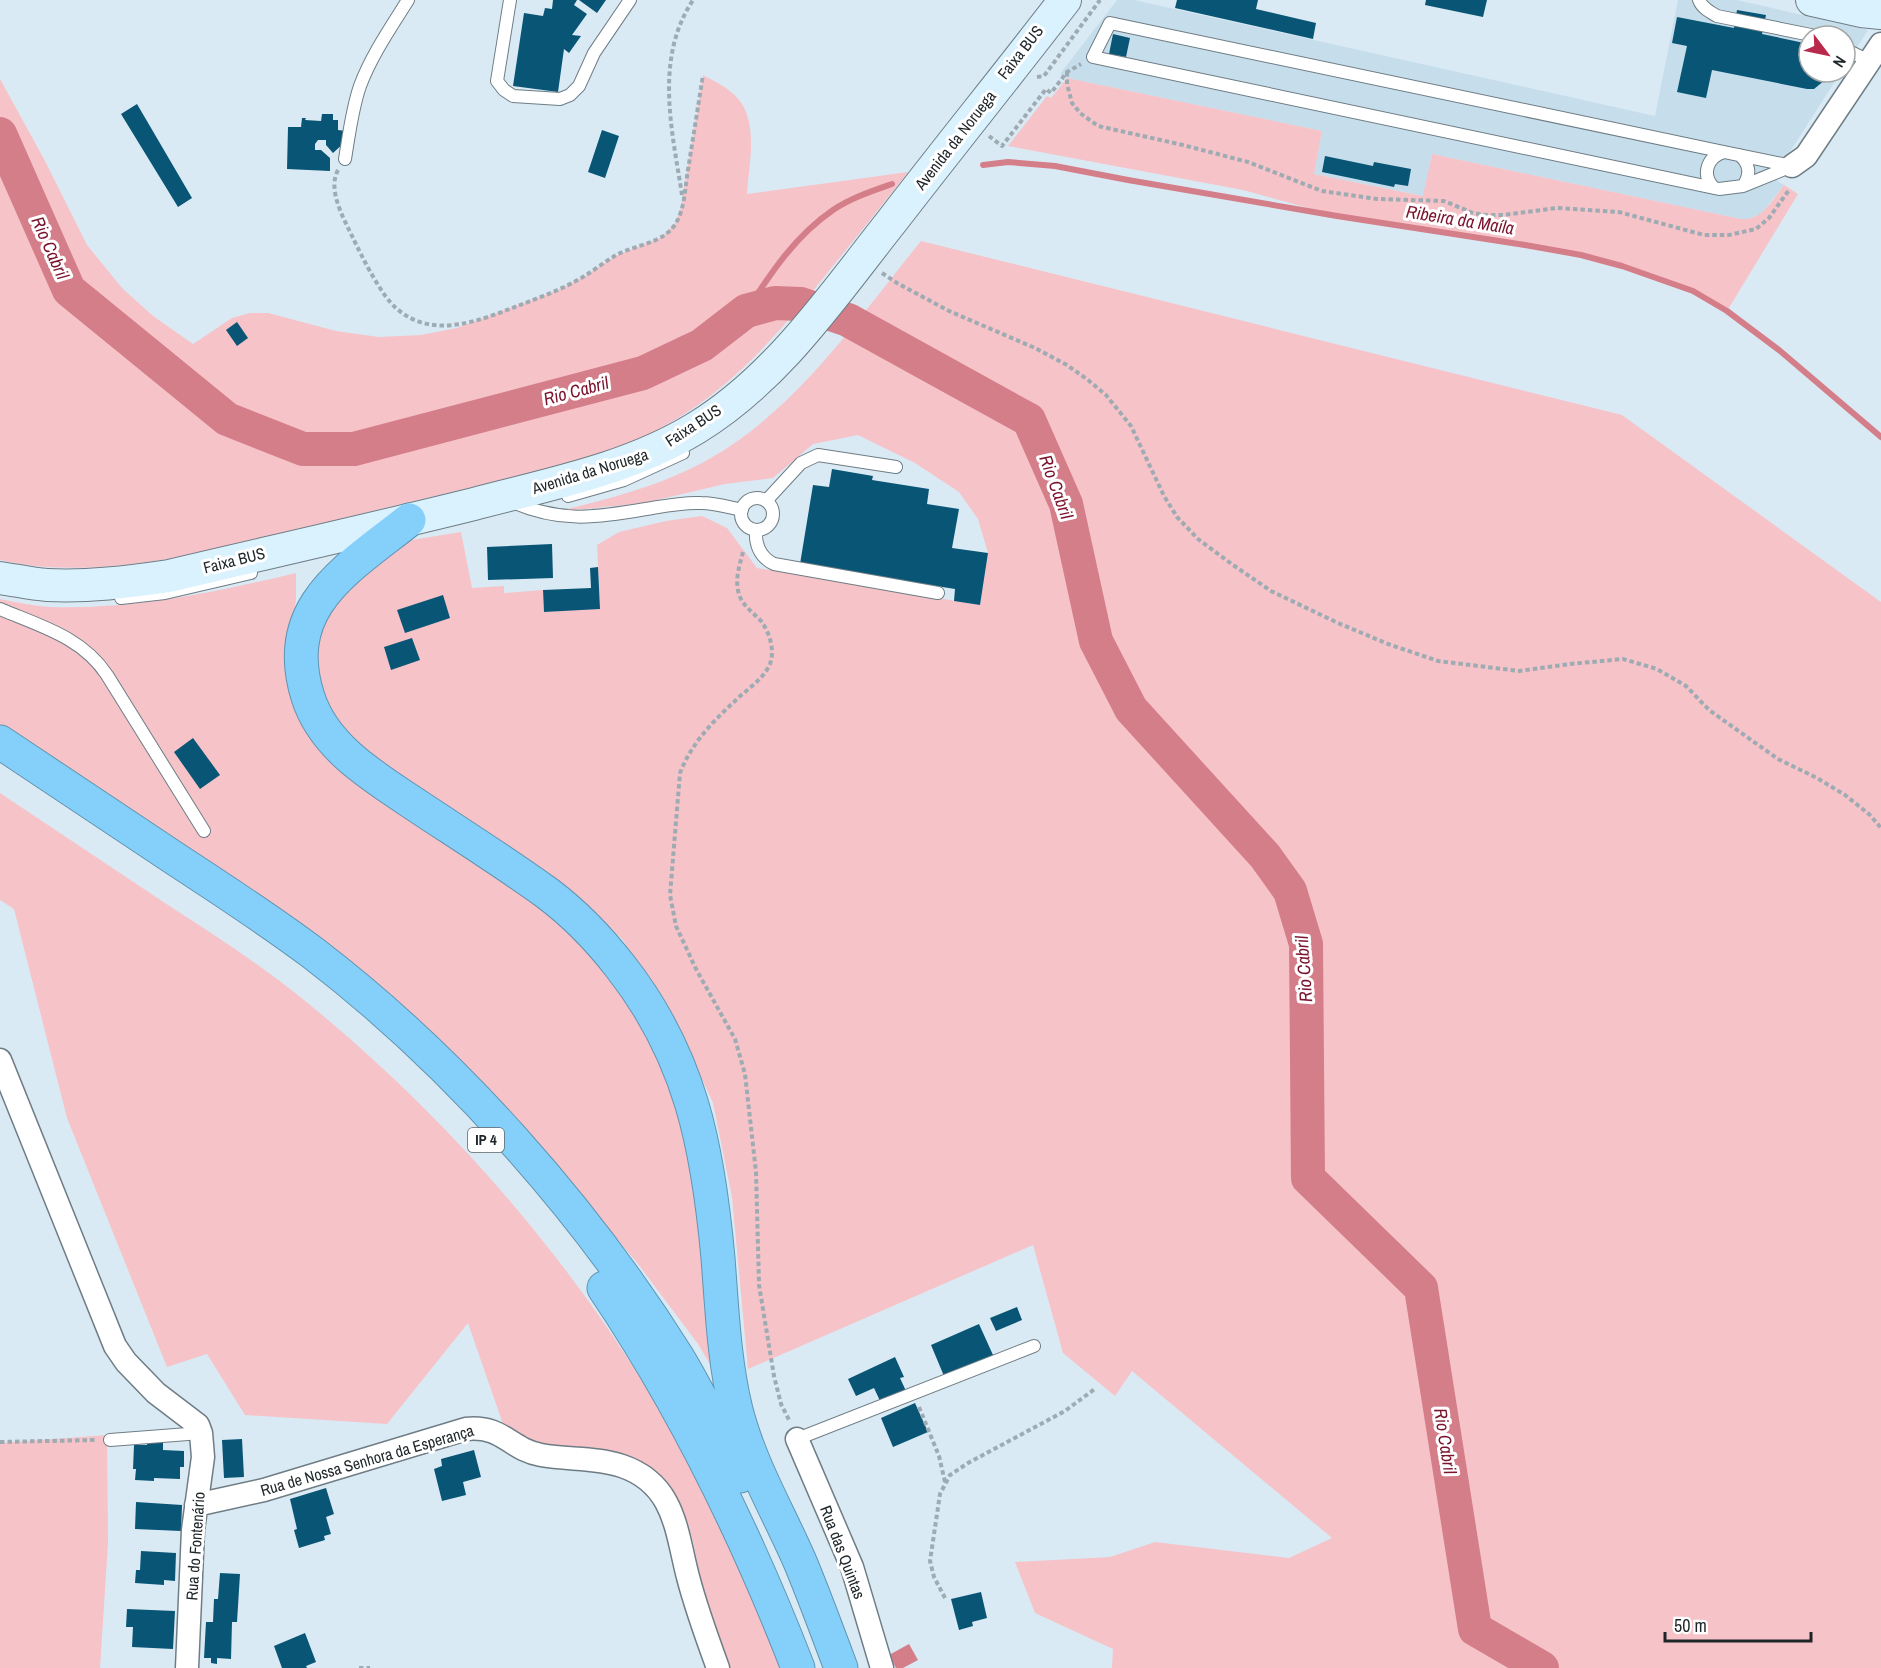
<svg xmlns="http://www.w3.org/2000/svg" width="1881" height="1668" viewBox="0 0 1881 1668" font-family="'Archivo Narrow',sans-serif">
<rect width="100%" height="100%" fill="#daeaf4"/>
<path fill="#c6ddeb" d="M1117,0h17l521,116 23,-116h59l131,30 -23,36v-30h-36v36h32l-68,106 11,7 -23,29 -15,6 -314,-66 -8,42 -110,-22 8,-43 -255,-53 -7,-4z"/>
<path fill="#f6c3c8" d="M703,75c9,5 20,10 28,17 30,23 18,70 16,102l161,-22c-26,33 -53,67 -80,100 -47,59 -95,116 -162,153 -25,15 -53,24 -80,33 -74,21 -150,37 -225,56 -107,26 -252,72 -361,46v-481l45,82 42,84 35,43 31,28 40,28 39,-26 18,-5h18l68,18 43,6 42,-2 36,-7 101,-38 28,-15 29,-19 47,-19 14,-15 5,-15z
M1067,78l255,53 -8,43 109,22 9,-42 309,65c21,2 31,-19 43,-34l14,9 -71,117 -34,-20 -35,-13 -77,-23 -56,-10 -188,-29 -94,-26 -235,-44 39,-50 4,2z
M921,241l701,174 259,187v1066h-769l1,-19 -78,-36 -20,-51 95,-5 45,-15 134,16 43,-20 -200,-167 -17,25 -52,-43 -30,-108 -285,124 -16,-172 -19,-94 -34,-74 -56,-89 -37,-35 -199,-135 -49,-45 -19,-39 -4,-37 17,-47 73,-61 56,-9 11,56 32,-2v7l39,-3 1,22 56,-4 -3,-63 22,-13 47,-11 36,-5 25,12 30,40 223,37 8,-52 -10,-34 -19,-27 -44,-29 -57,-28 -45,9 -40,34 -48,6 -81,19 -88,9c47,-12 94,-23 138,-45 96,-47 161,-145 227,-226z
M296,573v27l-8,52 9,44 245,211 46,46 48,61 33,60 27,91 21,211 -19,-32 -60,-80 -83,-99 -87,-98 -112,-101 -135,-97 -221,-144v-126c16,3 33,7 50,8 82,3 166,-15 246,-34z
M0,793c57,38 114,76 171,114 45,29 91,59 133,93 149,121 278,271 372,438 42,74 73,152 106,230h-56c-6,-19 -13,-38 -18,-58 -14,-51 -13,-109 -59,-143l-109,-16 -36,-24 -36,-104 -81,101 -142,-9 -38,-61 -40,13 -100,-249 -53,-209 -14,-9z
M107,1435l1,107 -8,126h-100v-225z"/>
<path fill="#d47e89" d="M909,1644l9,16 -15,8h-7l-7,-13z"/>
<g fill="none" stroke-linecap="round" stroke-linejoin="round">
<path stroke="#d47e89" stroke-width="6" d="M983,165l25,-3 47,4 73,14 209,36 188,29 56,10 41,11 71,25 34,20 52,39 102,87
M746,311c25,-38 49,-75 87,-101 18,-12 39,-19 59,-26"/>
<path stroke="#d47e89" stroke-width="34" d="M0,134l69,156 158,129 76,30h51l289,-76 59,-28 44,-34 29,-8 26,1 47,16 181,100 37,84 30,137 35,68 134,147 25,35 16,53 2,234 113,110 54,341 67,39"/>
</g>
<path fill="#085575" d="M553,0h24l-3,5 13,9 -15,21 9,1 -12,17 -5,-4 -6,43 -45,-6 11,-73 19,3 2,-8 7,1z
M579,0h27l-9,13z
M1177,0h81l-2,9 60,14 -3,16 -138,-31z
M1426,0h61l-4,17 -58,-12z
M1737,10l29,5 -4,19 47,10v28h20l-4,8 -11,9h-7l-95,-19 -6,28 -29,-6 10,-46 -15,-3 5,-26 57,11z
M1113,34l17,4 -4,19 -17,-3z
M137,104l55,94 -14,9 -57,-93z
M322,114h11v6h5v10l8,1v10l-13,12 -7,-8v-5h-8l-3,4v6h6l9,8v13l-43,-2 1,-42h13l1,-9h4l-1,2 16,1z
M602,130l17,6 -14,42 -17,-6z
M1325,156l48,10 1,-4 37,7 -3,17 -13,-2 -1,3 -72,-15z
M237,322l11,16 -11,8 -11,-16z
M832,469l41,7 -1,4 57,9 -2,15 32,5 -7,39 36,5 -8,52 -26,-4 1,-12 -155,-25 13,-79 16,2z
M552,544l1,34 -65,2 -1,-33z
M598,567l2,42 -56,3 -1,-22 48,-2 -1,-20z
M443,595l7,23 -45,15 -8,-23z
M412,638l8,22 -29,10 -7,-23z
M193,738l27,37 -20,14 -26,-37z
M1017,1307l5,13 -26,11 -6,-13z
M979,1324l14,31 -49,21 -13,-31z
M895,1357l9,20 -4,1 6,13 -25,12 -7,-15 -18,8 -8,-17z
M915,1403l13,29 -35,15 -12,-29z
M242,1439l2,38 -20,1 -2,-38z
M147,1443h16v7l21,1v16h-4v12l-26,-1v3l-19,-1 1,-11h-3l1,-24h13z
M474,1450l7,27 -18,5 3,13 -24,6 -8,-32 8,-3 -1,-7z
M326,1488l8,26 -8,3 5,17 -7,2 1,4 -26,8 -5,-18 3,-1 -7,-30z
M136,1502l46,3 -1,26 -46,-2z
M141,1551l35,2 -1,28 -11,-1v5l-29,-2 1,-13h4z
M220,1573l20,1 -3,48h-5l-1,37 -14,-1v6l-6,-1v-5h-7l2,-36h7l1,-23h4z
M981,1592l6,26 -15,4 1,4 -14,4 -8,-31z
M127,1609l48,2 -2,38 -41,-2 1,-20h-7z
M305,1633l11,29 -10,4 1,2h-25l-8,-22z"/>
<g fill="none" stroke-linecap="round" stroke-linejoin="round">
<defs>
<path id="lane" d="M510,0l-13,81 7,9 9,6 47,3 10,-4 9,-9 15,-33 36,-53
M1699,0c3,8 11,12 18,16l99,20
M1110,23l614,129 68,14 -49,20 -24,3 -626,-132z
M1845,49l24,12
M1739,155c11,8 12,20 4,31
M345,159c4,-24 7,-50 15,-73 11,-30 31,-59 48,-86
M1714,188c-13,-13 -7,-31 10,-36
M568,496l56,-16 59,-27
M741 514a16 16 0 1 1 32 0a16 16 0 1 1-32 0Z
M510,501c50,22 83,17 136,8 18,-3 36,-7 55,-6 14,0 27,4 41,7
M766,501l35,-38 17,-8 78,12
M756,530c-1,15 4,27 18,34l164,29
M121,598l44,-5 86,-20
M0,609c40,17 82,28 107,66l97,156
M797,1439l237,-93
M110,1440l91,-7"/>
<path id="street" d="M1792,166l14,-10 75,-112
M0,1060l115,286 11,16 30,31 42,32 3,8 2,24 -10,73 -6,138
M797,1439l55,128 30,101
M196,1505l68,-15 202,-61c37,-4 43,20 75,26 27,5 55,2 81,11 53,18 54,65 66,111 8,31 19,61 30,91"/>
<path id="secondary" d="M1812,0l49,11 20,2
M0,578c15,2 31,6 47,7 41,2 81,-3 122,-9 102,-24 204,-47 305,-72 76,-20 155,-35 222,-76 82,-50 138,-134 196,-207 57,-74 116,-147 173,-221"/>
<path id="highway" d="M409,520c-61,49 -130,86 -101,177 17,54 73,84 117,114 41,27 82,53 122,82 28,21 52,46 73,73 71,90 88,182 98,292 4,51 6,103 18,152 14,55 43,103 65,154 14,34 27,69 40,104
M0,742c59,39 118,78 177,118 46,30 92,60 136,93 140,107 272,256 365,405 23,38 42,78 62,118
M604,1288c80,119 142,246 194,380"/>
</defs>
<use href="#lane" stroke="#6e7d85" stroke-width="14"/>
<use href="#street" stroke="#6e7d85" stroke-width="25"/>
<use href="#secondary" stroke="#6e7d85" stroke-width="34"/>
<use href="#highway" stroke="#6194b0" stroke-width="35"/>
<path stroke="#9eabb3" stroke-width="4" stroke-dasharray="4.5 3" stroke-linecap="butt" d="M1067,72v12l5,19 8,10 18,13 85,19 65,17 74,29 55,8 67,2 29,12 12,2h18l54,-7 62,4 85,23h25l27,-6 13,-11 20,-28
M1037,77l7,-1 56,-76
M989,136l13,10 44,-57 5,4 16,-21 14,-8
M338,170c-11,20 6,49 15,68 9,19 28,57 43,70 37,33 85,12 124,-3 21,-8 43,-16 63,-28 10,-6 20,-14 30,-20 20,-13 50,-12 63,-34 9,-15 9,-36 12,-53 5,-32 10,-63 15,-95
M682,195c-10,-65 -28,-136 11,-195
M882,273l15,10 52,28 86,37 32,17 21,15 18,15 25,31 33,70 13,21 21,22 35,26 38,26 67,32 50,21 50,17 81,10 51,-7 53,-5 34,10 29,17 23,24 69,49 39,19 28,17 25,20 11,13
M743,552c-4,15 -9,30 -3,45 5,11 14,16 21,24 9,12 14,30 9,43 -7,16 -23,25 -35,37 -22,20 -44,43 -55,72l-10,122 6,31 20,43 39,70 10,35 11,98 3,113 15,91 7,28 9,18
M919,1407l20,49 6,26
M0,1442l95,-2
M945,1598l-11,-21 -4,-16 10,-67 10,-19 18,-12 97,-52 31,-23
M359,1668h11"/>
<use href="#lane" stroke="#fff" stroke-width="12"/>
<use href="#street" stroke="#fff" stroke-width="22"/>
<use href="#secondary" stroke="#daf1fe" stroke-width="32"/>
<use href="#highway" stroke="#85d0fa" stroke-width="33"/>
</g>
<g text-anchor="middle" stroke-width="6" stroke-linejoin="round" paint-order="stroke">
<rect fill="#fff" stroke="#626668" stroke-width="1.5" x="468" y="1128" width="36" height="24" rx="4.5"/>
<g font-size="15" font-weight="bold" fill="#1e2528">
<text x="486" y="1145">IP 4</text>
</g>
<g font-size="16" fill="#1e2528" stroke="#fff">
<text transform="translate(1020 52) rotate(-52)" y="6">Faixa BUS</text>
<text transform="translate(955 140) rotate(-52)" y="6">Avenida da Noruega</text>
<text transform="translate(693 425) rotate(-33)" y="6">Faixa BUS</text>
<text transform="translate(590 471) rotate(-17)" y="6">Avenida da Noruega</text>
<text transform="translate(234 560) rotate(-14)" y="6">Faixa BUS</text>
<text transform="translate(367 1460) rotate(-16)" y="6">Rua de Nossa Senhora da Esperança</text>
<text transform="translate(195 1546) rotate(-86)" y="6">Rua do Fontenário</text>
<text transform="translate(843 1552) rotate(69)" y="6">Rua das Quintas</text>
</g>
<g font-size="18" font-style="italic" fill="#7b132e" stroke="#fff">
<text transform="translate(1460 220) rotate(9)" y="6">Ribeira da Maíla</text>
<text transform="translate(50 248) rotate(66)" y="6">Rio Cabril</text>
<text transform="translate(576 391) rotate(-15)" y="6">Rio Cabril</text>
<text transform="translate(1056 487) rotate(70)" y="6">Rio Cabril</text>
<text transform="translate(1304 969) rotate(-94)" y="6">Rio Cabril</text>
<text transform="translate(1445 1441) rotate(81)" y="6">Rio Cabril</text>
</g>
</g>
<g transform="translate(1827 54) rotate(122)"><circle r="28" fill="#ffffff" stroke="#a5a8a9" stroke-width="1.5"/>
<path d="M0-4.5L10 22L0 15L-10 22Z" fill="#b9294c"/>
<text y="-9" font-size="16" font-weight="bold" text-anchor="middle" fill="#1e2528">N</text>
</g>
<path d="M1665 1632v9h146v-9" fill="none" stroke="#1e2528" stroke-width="3"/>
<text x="1674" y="1632" font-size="18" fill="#1e2528" stroke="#ffffff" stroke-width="4.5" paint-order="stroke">50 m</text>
</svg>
